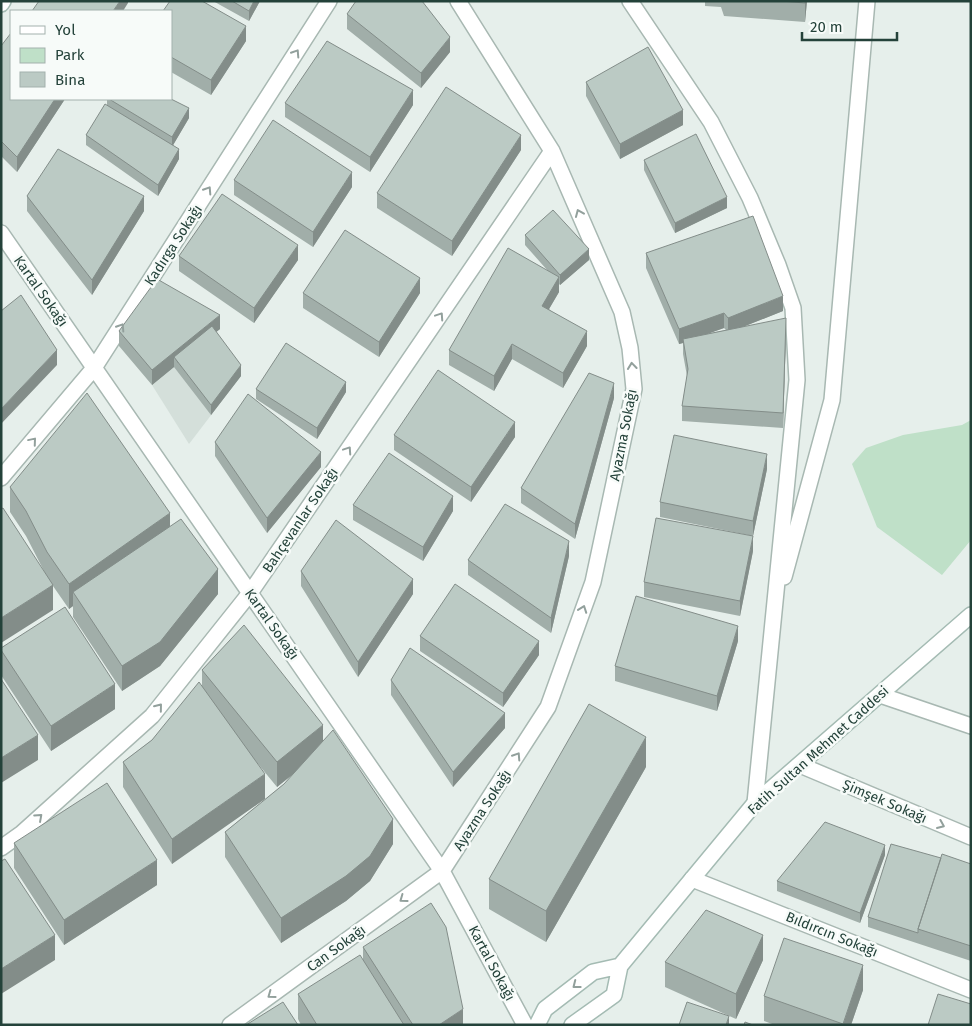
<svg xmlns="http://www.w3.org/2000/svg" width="972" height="1026" viewBox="0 0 972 1026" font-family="'Fira Sans',sans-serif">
<rect width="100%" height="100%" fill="#e6efeb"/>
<path fill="#d4dfda" d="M212,336l29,40 -52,68 -37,-59z"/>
<path fill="#bfe0c8" d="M971,420v120l-29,35 -65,-48 -25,-63 14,-16 37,-13 59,-10z"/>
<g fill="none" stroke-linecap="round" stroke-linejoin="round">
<defs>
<path id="pedestrian" d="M630,1l81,121 39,76 28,67 15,43 4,72 -42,423
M784,577l48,-177 35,-399"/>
<path id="minor" d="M1,233l441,638 83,154
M1,478l93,-110 235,-367
M880,695l91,31
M800,765l171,72
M1,848l21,-15 130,-117 98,-123 302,-442
M692,879l279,111
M230,1025l212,-154 106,-164 45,-125 41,-193 -4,-41 -8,-36 -70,-161 -94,-150"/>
<path id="secondary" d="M1,4l2,-3
M537,1025l8,-16 48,-37 27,-6
M572,1025l42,-30 6,-29 135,-163 216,-188"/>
</defs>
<use href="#pedestrian" stroke="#a8b8b2" stroke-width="18"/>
<use href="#minor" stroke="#a8b8b2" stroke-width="18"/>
<use href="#secondary" stroke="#a4bbb3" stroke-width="18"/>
<use href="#pedestrian" stroke="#fff" stroke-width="15"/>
<use href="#minor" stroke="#fff" stroke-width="15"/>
<use href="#secondary" stroke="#fff" stroke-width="15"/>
</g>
<path fill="#a1aea9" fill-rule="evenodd" d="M213,1h47l-11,20z
M705,1h102l-2,21 -81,-6 -3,-9 -16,-1z
M171,11l75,30 -35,54 -40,-23z
M347,14l103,38 -29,36 -74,-59z
M1,46l10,53h54l-48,73 -16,-16z
M586,82l97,43 -63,34 -34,-63z
M107,99h64l18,19 -16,27 6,14 -21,37 -72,-51v-10l21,-30z
M285,103l128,2 -43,67 -85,-55z
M521,150l-69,106 -75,-48v-15z
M644,160l83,48 -52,25 -31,-63z
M234,180l118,7 -39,60 -79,-52z
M27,196l117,15 -52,84 -65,-84z
M525,235l64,25 -29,25 -1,-1v8l-10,17 38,37 -24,42 -51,-29 -18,32 -45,-26v-15l99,-79 -23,-26z
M646,253l137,58 -41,16 44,6 -3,95 -101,-7v-15l5,-30 -4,-22v-11l-4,1 -33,-76zM724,328l2,2 -20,4z
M179,256l119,4 -44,63 -75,-52z
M303,293h117l-41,64 -76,-49z
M220,329l-4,3 25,44 -30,39 -37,-48 -22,18 -33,-39v-15z
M256,389l90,3 -29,47 -61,-40z
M614,398l-39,141 -54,-36v-15z
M394,435l121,2 -44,65 -77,-52z
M215,442l106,25 -54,66 -52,-77z
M767,469l-14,67 -93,-19v-15z
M10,487l160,40 48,67 -58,72 -38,25 -49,-74v-11l-4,3 -16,-23v24l-9,-39 -18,-35 -16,-24z
M353,505l100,6 -30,50 -70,-41z
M753,551l-13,65 -96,-19v-15z
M569,556l-18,77 -83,-58v-15z
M301,571l112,23 -55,83 -57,-91z
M420,636l119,19 -36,52 -83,-56z
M738,641l-21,70 -102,-30v-15z
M1,648l114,61 -64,42 -50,-76z
M202,670l121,71 70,103 -23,37 -24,20 -65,42 -56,-86v-25l59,-48 8,-9 -15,12 -23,-28 -82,105 -49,-77v-25l29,-22 50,-53z
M391,680l114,48 -52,59 -62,-92z
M646,767l-100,175 -57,-33v-30z
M14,843l143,42 -93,60 -50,-77z
M885,855l-25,68 -83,-32v-10z
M971,864v97l-103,-34v-10z
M363,947l100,78h-162l-3,-6v-25l65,-35z
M763,960l-27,59 -71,-32v-25z
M863,990l-12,35h-76l-11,-4v-25z"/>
<path fill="#838d89" d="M120,1h8v2l-5,8h-10z
M254,1h6l-11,20v-10z
M805,1h2l-2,21z
M246,26v15l-35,54v-15z
M450,37v15l-29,36v-15z
M413,90v15l-43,67v-15z
M55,99h10l-48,73v-15z
M189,108v10l-17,29v-10z
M683,110v15l-63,34v-15z
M521,135v15l-69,106v-15z
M179,149v10l-21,37v-11z
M352,172v15l-39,60v-15z
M144,196v15l-52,84v-15z
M727,197v11l-52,25v-10z
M298,245v15l-44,63v-15z
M589,249v11l-29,25v-10z
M559,277v15l-17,29v-15z
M420,278v15l-41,64v-15z
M783,296v15l-55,22v-15z
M724,313v15l-41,15v-4v4l-4,1v-15z
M220,315v14l-42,34 -4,-6v10l-22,18v-15z
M786,318v15l-3,95v-15z
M587,331v15l-24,42v-15z
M512,344v15l-18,32v-15z
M57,350v15l-56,59v-15z
M241,365v11l-30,39v-10z
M346,382v10l-29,47v-11z
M614,383v15l-39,141v-15z
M515,422v15l-44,65v-15z
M321,452v15l-54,66v-15z
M767,454v15l-14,67v-15z
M453,496v15l-30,50v-14z
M170,513v25l-97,54v14l-4,3v-25z
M753,536v15l-13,65v-15z
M569,541v15l-18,77v-15z
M218,569v25l-58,72 -38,25v-25z
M413,579v15l-55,83v-15z
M53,585v25l-52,33v-25z
M738,626v15l-21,70v-15z
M539,641v14l-36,52v-14z
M115,684v25l-64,42v-25z
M505,713v15l-52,59v-15z
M323,725v25l-46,37v-25z
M38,735v25l-37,23v-25z
M646,737v30l-100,175v-31z
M265,774v25l-93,65v-25z
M393,819v25l-23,37 -24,20 -65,42v-25z
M885,845v10l-25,68v-10z
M157,860v25l-93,60v-25z
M55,935v25l-54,34v-25z
M763,935v25l-27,59v-25z
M863,965v25l-12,35h-8z
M463,1009v16h-24z
M729,1016v9h-3z"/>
<path fill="#bbcac4" stroke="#838d89" d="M39,1h81l-7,10h-81z
M170,1h32l44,25 -35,54 -40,-23v-46h-8z
M232,1h22l-5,10z
M356,1h66l28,36 -29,36 -74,-59z
M781,1h24v2z
M11,33v66h44l-38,58 -16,-16v-95z
M327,41l86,49 -43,67 -85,-54z
M648,47l35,63 -63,34 -34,-62z
M446,87l75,48 -69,106 -75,-48z
M109,99h62l18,9 -17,29z
M105,104l74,45 -21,36 -72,-50z
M273,120l79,52 -39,60 -79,-52z
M696,134l31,63 -52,26 -31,-63z
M58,149l86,47 -52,84 -65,-84z
M222,194l76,51 -44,63 -75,-52z
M553,210l36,39 -29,26 -35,-40z
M753,216l30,80 -55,22 -4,-5 -45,16 -33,-76z
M345,230l75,48 -41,64 -76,-49z
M508,248l51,29 -17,29 45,25 -24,42 -51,-29 -18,32 -45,-26z
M157,279l63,36 -68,55 -33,-39z
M21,295l36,55 -56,59v-98z
M786,318l-3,95 -101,-7 6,-37 -5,-30z
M212,326l29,39 -30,40 -37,-48z
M286,343l60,39 -29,46 -61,-39z
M438,370l77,52 -44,65 -77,-52z
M589,373l25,10 -39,141 -54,-36z
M87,393l83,120 -101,71 -22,-32 -21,-41 -16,-24z
M248,394l73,58 -54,66 -52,-76z
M674,435l93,19 -14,67 -93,-19z
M389,453l64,43 -30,51 -70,-42z
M505,504l64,37 -18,77 -83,-58z
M3,508l50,77 -52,33v-109z
M656,518l97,18 -13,65 -96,-19z
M181,519l37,50 -58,73 -38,24 -49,-74z
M336,520l77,59 -55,83 -57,-91z
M455,584l84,57 -36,52 -83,-57z
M636,596l102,30 -21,70 -102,-30z
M65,607l50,77 -64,42 -50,-76v-2z
M244,625l79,100 -46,37 -75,-92z
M410,648l95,65 -52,59 -62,-92z
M1,679l37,56 -37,23z
M199,682l66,92 -93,65 -49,-77 29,-22z
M589,704l57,33 -100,174 -57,-32z
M333,730l60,89 -23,37 -24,20 -65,42 -56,-86 59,-48z
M107,783l50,77 -93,60 -50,-77z
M825,822l60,23 -25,68 -83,-32z
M891,844l50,14 -23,71v4l-50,-16z
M942,854l29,10v82l-53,-17z
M5,859l50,76 -54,34v-108z
M431,903l15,24 17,82 -24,16h-26l-50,-78z
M706,910l57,25 -27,59 -71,-32z
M784,938l79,27 -20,59 -79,-28z
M360,955l44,70h-87l-19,-31z
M938,994l33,10v21h-43z
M283,1002l15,23h-52z
M687,1002l42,14 -3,9h-47z
M745,1022l8,3h-9z"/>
<defs><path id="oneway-chevron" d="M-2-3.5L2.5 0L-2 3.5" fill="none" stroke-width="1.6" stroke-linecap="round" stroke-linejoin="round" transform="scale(1.25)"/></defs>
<g stroke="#92a09c">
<use href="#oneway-chevron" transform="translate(296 53) rotate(-57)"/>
<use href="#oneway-chevron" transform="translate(208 190) rotate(-57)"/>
<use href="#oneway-chevron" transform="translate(579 213) rotate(-113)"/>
<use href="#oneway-chevron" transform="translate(440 316) rotate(-56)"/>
<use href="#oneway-chevron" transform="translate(121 327) rotate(-57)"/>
<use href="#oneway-chevron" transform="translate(632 366) rotate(-96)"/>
<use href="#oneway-chevron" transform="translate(33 441) rotate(-50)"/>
<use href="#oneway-chevron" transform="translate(348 450) rotate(-56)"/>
<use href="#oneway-chevron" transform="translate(583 609) rotate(-70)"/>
<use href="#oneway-chevron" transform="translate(159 707) rotate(-51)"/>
<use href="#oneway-chevron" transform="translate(517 756) rotate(-57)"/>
<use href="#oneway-chevron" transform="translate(39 817) rotate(-42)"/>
<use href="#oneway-chevron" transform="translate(941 825) rotate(23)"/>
<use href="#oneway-chevron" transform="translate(403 899) rotate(144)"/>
<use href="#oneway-chevron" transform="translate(576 985) rotate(142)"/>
<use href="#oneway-chevron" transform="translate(271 995) rotate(144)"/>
</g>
<g text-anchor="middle" stroke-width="5" stroke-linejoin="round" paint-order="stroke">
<g font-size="14" fill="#24423a" stroke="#f7fbf9">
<text transform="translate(173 245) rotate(-57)" y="5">Kadırga Sokağı</text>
<text transform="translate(41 291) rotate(55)" y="5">Kartal Sokağı</text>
<text transform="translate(623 435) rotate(-79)" y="5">Ayazma Sokağı</text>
<text transform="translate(300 520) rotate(-56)" y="5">Bahçevanlar Sokağı</text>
<text transform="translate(272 624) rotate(55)" y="5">Kartal Sokağı</text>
<text transform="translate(818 750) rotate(-42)" y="5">Fatih Sultan Mehmet Caddesi</text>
<text transform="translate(885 801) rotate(23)" y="5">Şimşek Sokağı</text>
<text transform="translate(482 810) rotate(-57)" y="5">Ayazma Sokağı</text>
<text transform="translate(832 934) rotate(22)" y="5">Bıldırcın Sokağı</text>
<text transform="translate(336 948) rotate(-36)" y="5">Can Sokağı</text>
<text transform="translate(492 963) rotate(62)" y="5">Kartal Sokağı</text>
</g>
</g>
<rect width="972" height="1026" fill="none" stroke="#24423a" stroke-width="5"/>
<rect x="10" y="10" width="162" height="90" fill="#f7fbf9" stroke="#a3b1ad"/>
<rect x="20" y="26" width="25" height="8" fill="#ffffff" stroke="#a3b1ad"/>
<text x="55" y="35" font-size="15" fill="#24423a">Yol</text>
<rect x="20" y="48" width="25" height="15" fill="#bfe0c8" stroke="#a3b1ad"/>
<text x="55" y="60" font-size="15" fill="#24423a">Park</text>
<rect x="20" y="72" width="25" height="15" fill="#bbcac4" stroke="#a3b1ad"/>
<text x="55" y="85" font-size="15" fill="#24423a">Bina</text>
<path d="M802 32v8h95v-8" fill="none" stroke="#24423a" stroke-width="2.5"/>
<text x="810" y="32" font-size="15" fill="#24423a" stroke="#f7fbf9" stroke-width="4" paint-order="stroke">20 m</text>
</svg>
